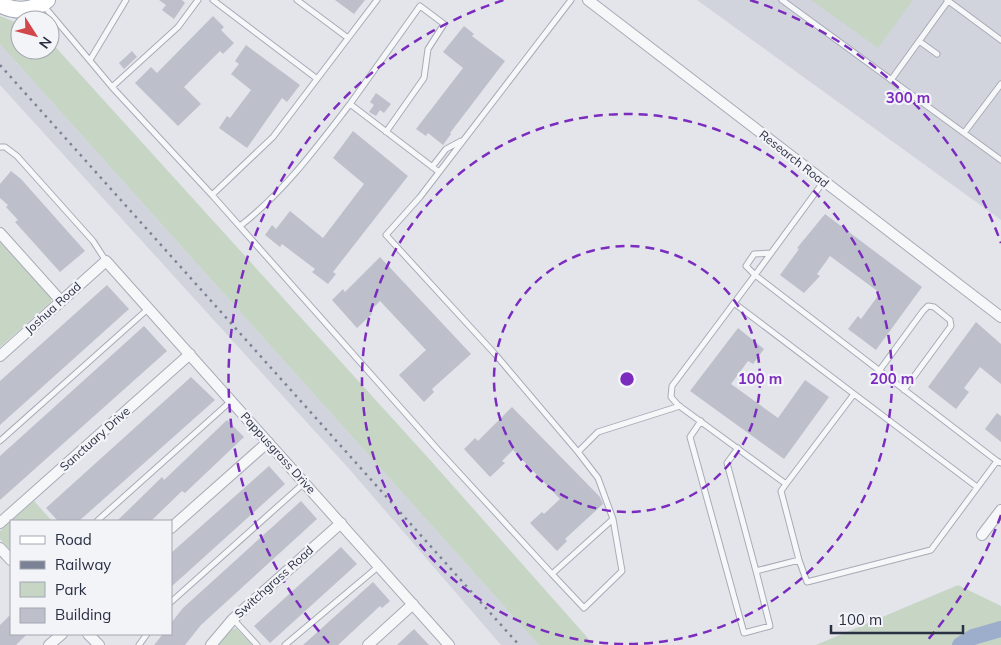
<svg xmlns="http://www.w3.org/2000/svg" width="1001" height="645" viewBox="0 0 1001 645" font-family="Mulish,sans-serif">
<rect width="100%" height="100%" fill="#e3e5eb"/>
<path fill="#d1d4dd" d="M697,0h304v220z
M0,44l539,601h-38l-150,-174 -351,-386z"/>
<path fill="#c6d5c4" d="M811,0h102l-35,48z
M0,16l20,8v26h30v-9l381,420 163,184h-55l-539,-601z
M0,242l51,56v4l-51,45z
M34,501l18,20h-41v30l-11,-12v-8z
M958,585l43,21v39h-185z
M236,628l16,17h-35l12,-14z"/>
<g fill="none" stroke-linecap="round" stroke-linejoin="round">
<path stroke="#9daecc" stroke-width="16" d="M960,645l13,-8 28,-8"/>
</g>
<path fill="#bdc0cb" d="M159,0h23l3,3 -11,16 -12,-9 4,-5z
M335,0h30l-11,14z
M213,16l11,11 -3,3 13,13 -11,11 -3,-3 -36,36 17,17 -23,22 -43,-43 16,-16 6,6z
M464,26l10,8 -2,2 33,25 -55,72 1,1 -8,11 -15,-12 -2,3 -10,-7 47,-61 -20,-16z
M246,45l54,40 -13,17 -5,-4 -35,50 -28,-20 8,-12 3,2 21,-28 -20,-16 8,-10 -4,-3z
M132,51l5,6 -13,12 -5,-6z
M376,93l15,11 -7,9 -4,-3 -4,6 -7,-4 5,-7 -4,-3z
M353,131l55,45 -75,96 3,2 -8,10 -16,-12 3,-3 -33,-25 -2,3 -15,-12 7,-10 4,4 14,-18 33,27 41,-54 -31,-26z
M11,171l10,8 64,72 -25,21 -45,-50 3,-2 -12,-13 2,-2 -8,-7v-14z
M825,214l97,73 -46,63 -28,-21 10,-13 3,3 19,-26 -50,-37 -13,18 3,2 -16,17 -24,-18 19,-26 -2,-1z
M380,257l91,97 -39,35 2,3 -10,10 -25,-27 27,-25 -46,-49 -10,10 2,3 -15,14 -25,-28 11,-11 2,3z
M107,285l22,24 -129,116v-44z
M976,322l25,22v40l-21,-17 -16,21 5,4 -13,17 -28,-22z
M144,326l23,25 -167,149v-44z
M738,328l26,21 -11,15 -5,-3 -17,23 47,34 27,-38 24,17 -45,62 -94,-68z
M191,377l24,23 -136,121h-21l-12,-13z
M512,407l88,90 3,7 -38,35 2,2 -10,10 -27,-28 12,-11 2,2 16,-15 -47,-49 -11,11 3,2 -15,14 -26,-28 11,-11 3,3z
M997,413l4,3v26l-16,-13z
M227,420l17,17 -59,56 -3,-2 -31,30h-34l45,-44 2,3z
M269,466l16,18 -114,103v-34z
M301,501l16,18 -116,106 -16,20h-31l9,-11h8v-11l12,-15z
M341,547l16,17 -87,79 -16,-17z
M373,582l17,19 -8,7 -2,-2 -42,39h-35z
M11,614v20h16l-11,11h-16v-20z
M414,629l15,16h-32z"/>
<g fill="none" stroke-linecap="round" stroke-linejoin="round">
<defs>
<path id="lane" d="M213,0l103,78
M297,0l51,38
M782,0l219,160
M947,0l54,40
M44,6l68,81 100,108 61,-58 104,-137
M919,41l18,13
M90,60l36,-60
M891,80l57,-79
M112,87l66,-60 20,-27
M350,104l70,-98 24,18 -16,25 -4,29 -38,54
M964,133l37,-49
M0,147h5l12,9 76,85 13,20
M432,167l14,-18 15,-8
M824,181l-69,94 242,186
M212,195l227,256 113,123 61,-55 -15,-41 -20,-26 -83,-98 -109,-119 34,-38 151,-197
M240,226c44,-34 76,-78 110,-122l89,68
M734,303l120,91 -68,90 -108,-79 -7,-8 1,-11 83,-111 -9,-9 8,-12 17,-1
M879,371l44,-60 5,-5 6,1 16,13 1,6 -47,64
M854,394l123,93
M701,421l-11,16 54,196 26,-7 -14,-55
M0,441l149,-133
M738,448l-11,15 29,108 43,-11 -18,-69 5,-7
M578,452l20,-20 82,-26
M97,521l134,-120
M799,560l8,22 124,-32 66,-89 4,2
M552,574l32,34 38,-37 -9,-52
M171,602l133,-119
M233,619l24,26
M139,645l8,-11
M285,645l94,-79"/>
<path id="street" d="M588,0l413,317
M0,233l61,68
M0,356l106,-95 343,384
M0,523l190,-169
M171,528l97,-86
M982,535l19,-25
M0,548l11,12
M88,634l11,11
M49,645l13,-11
M211,645l22,-26 108,-96
M368,645l45,-41"/>
<path id="primary" d="M0,4c15,9 34,7 47,-4"/>
</defs>
<use href="#lane" stroke="#a8abb6" stroke-width="7"/>
<use href="#street" stroke="#a8abb6" stroke-width="12"/>
<use href="#primary" stroke="#a2a8b7" stroke-width="18"/>
<use href="#lane" stroke="#f6f7f9" stroke-width="5"/>
<use href="#street" stroke="#f6f7f9" stroke-width="10"/>
<use href="#primary" stroke="#fff" stroke-width="16"/>
<path stroke="#7c8295" stroke-width="2.5" stroke-dasharray="2.5 5" stroke-linecap="butt" d="M0,65l519,580"/>
</g>
<g fill="none" stroke="#7b2cbf" stroke-width="2.5" stroke-dasharray="9 6">
<circle cx="627" cy="379" r="133"/>
<circle cx="627" cy="379" r="265"/>
<path d="M1001 515A398 398 0 0 1 925 643M329 643A398 398 0 0 1 504 0M750 0A398 398 0 0 1 1001 243"/>
</g>
<g text-anchor="middle" stroke-width="4.5" stroke-linejoin="round" paint-order="stroke">
<g font-size="12" fill="#2a3044" stroke="#f3f4f8">
<text transform="translate(794 159) rotate(38)" y="4">Research Road</text>
<text transform="translate(53 308) rotate(-42)" y="4">Joshua Road</text>
<text transform="translate(95 439) rotate(-42)" y="4">Sanctuary Drive</text>
<text transform="translate(278 453) rotate(48)" y="4">Pappusgrass Drive</text>
<text transform="translate(274 582) rotate(-42)" y="4">Switchgrass Road</text>
</g>
</g>
<circle cx="627" cy="379" r="8" fill="#7b2cbf" stroke="#f3f4f8" stroke-width="2.5"/>
<g font-size="15" text-anchor="middle" font-weight="bold" fill="#7b2cbf" stroke="#f3f4f8" stroke-width="4.5" stroke-linejoin="round" paint-order="stroke">
<text x="908" y="103">300 m</text>
<text x="760" y="384">100 m</text>
<text x="892" y="384">200 m</text>
</g>
<rect x="10" y="520" width="162" height="115" fill="#f3f4f8" stroke="#a3a6b0"/>
<rect x="20" y="536" width="25" height="8" fill="#ffffff" stroke="#a3a6b0"/>
<text x="55" y="545" font-size="15" fill="#2a3044">Road</text>
<rect x="20" y="561" width="25" height="8" fill="#7c8295" stroke="#a3a6b0"/>
<text x="55" y="570" font-size="15" fill="#2a3044">Railway</text>
<rect x="20" y="582" width="25" height="15" fill="#c6d5c4" stroke="#a3a6b0"/>
<text x="55" y="595" font-size="15" fill="#2a3044">Park</text>
<rect x="20" y="608" width="25" height="15" fill="#bdc0cb" stroke="#a3a6b0"/>
<text x="55" y="620" font-size="15" fill="#2a3044">Building</text>
<g transform="translate(35 35) rotate(126)"><circle r="24" fill="#f3f4f8" stroke="#a3a6b0"/>
<path d="M0-4L9 19L0 12L-9 19Z" fill="#d1474a"/>
<text y="-8" font-size="14" font-weight="bold" text-anchor="middle" fill="#2a3044">N</text>
</g>
<path d="M831 625v8h132v-8" fill="none" stroke="#2a3044" stroke-width="2.5"/>
<text x="838" y="625" font-size="15" fill="#2a3044" stroke="#f3f4f8" stroke-width="4" paint-order="stroke">100 m</text>
</svg>
